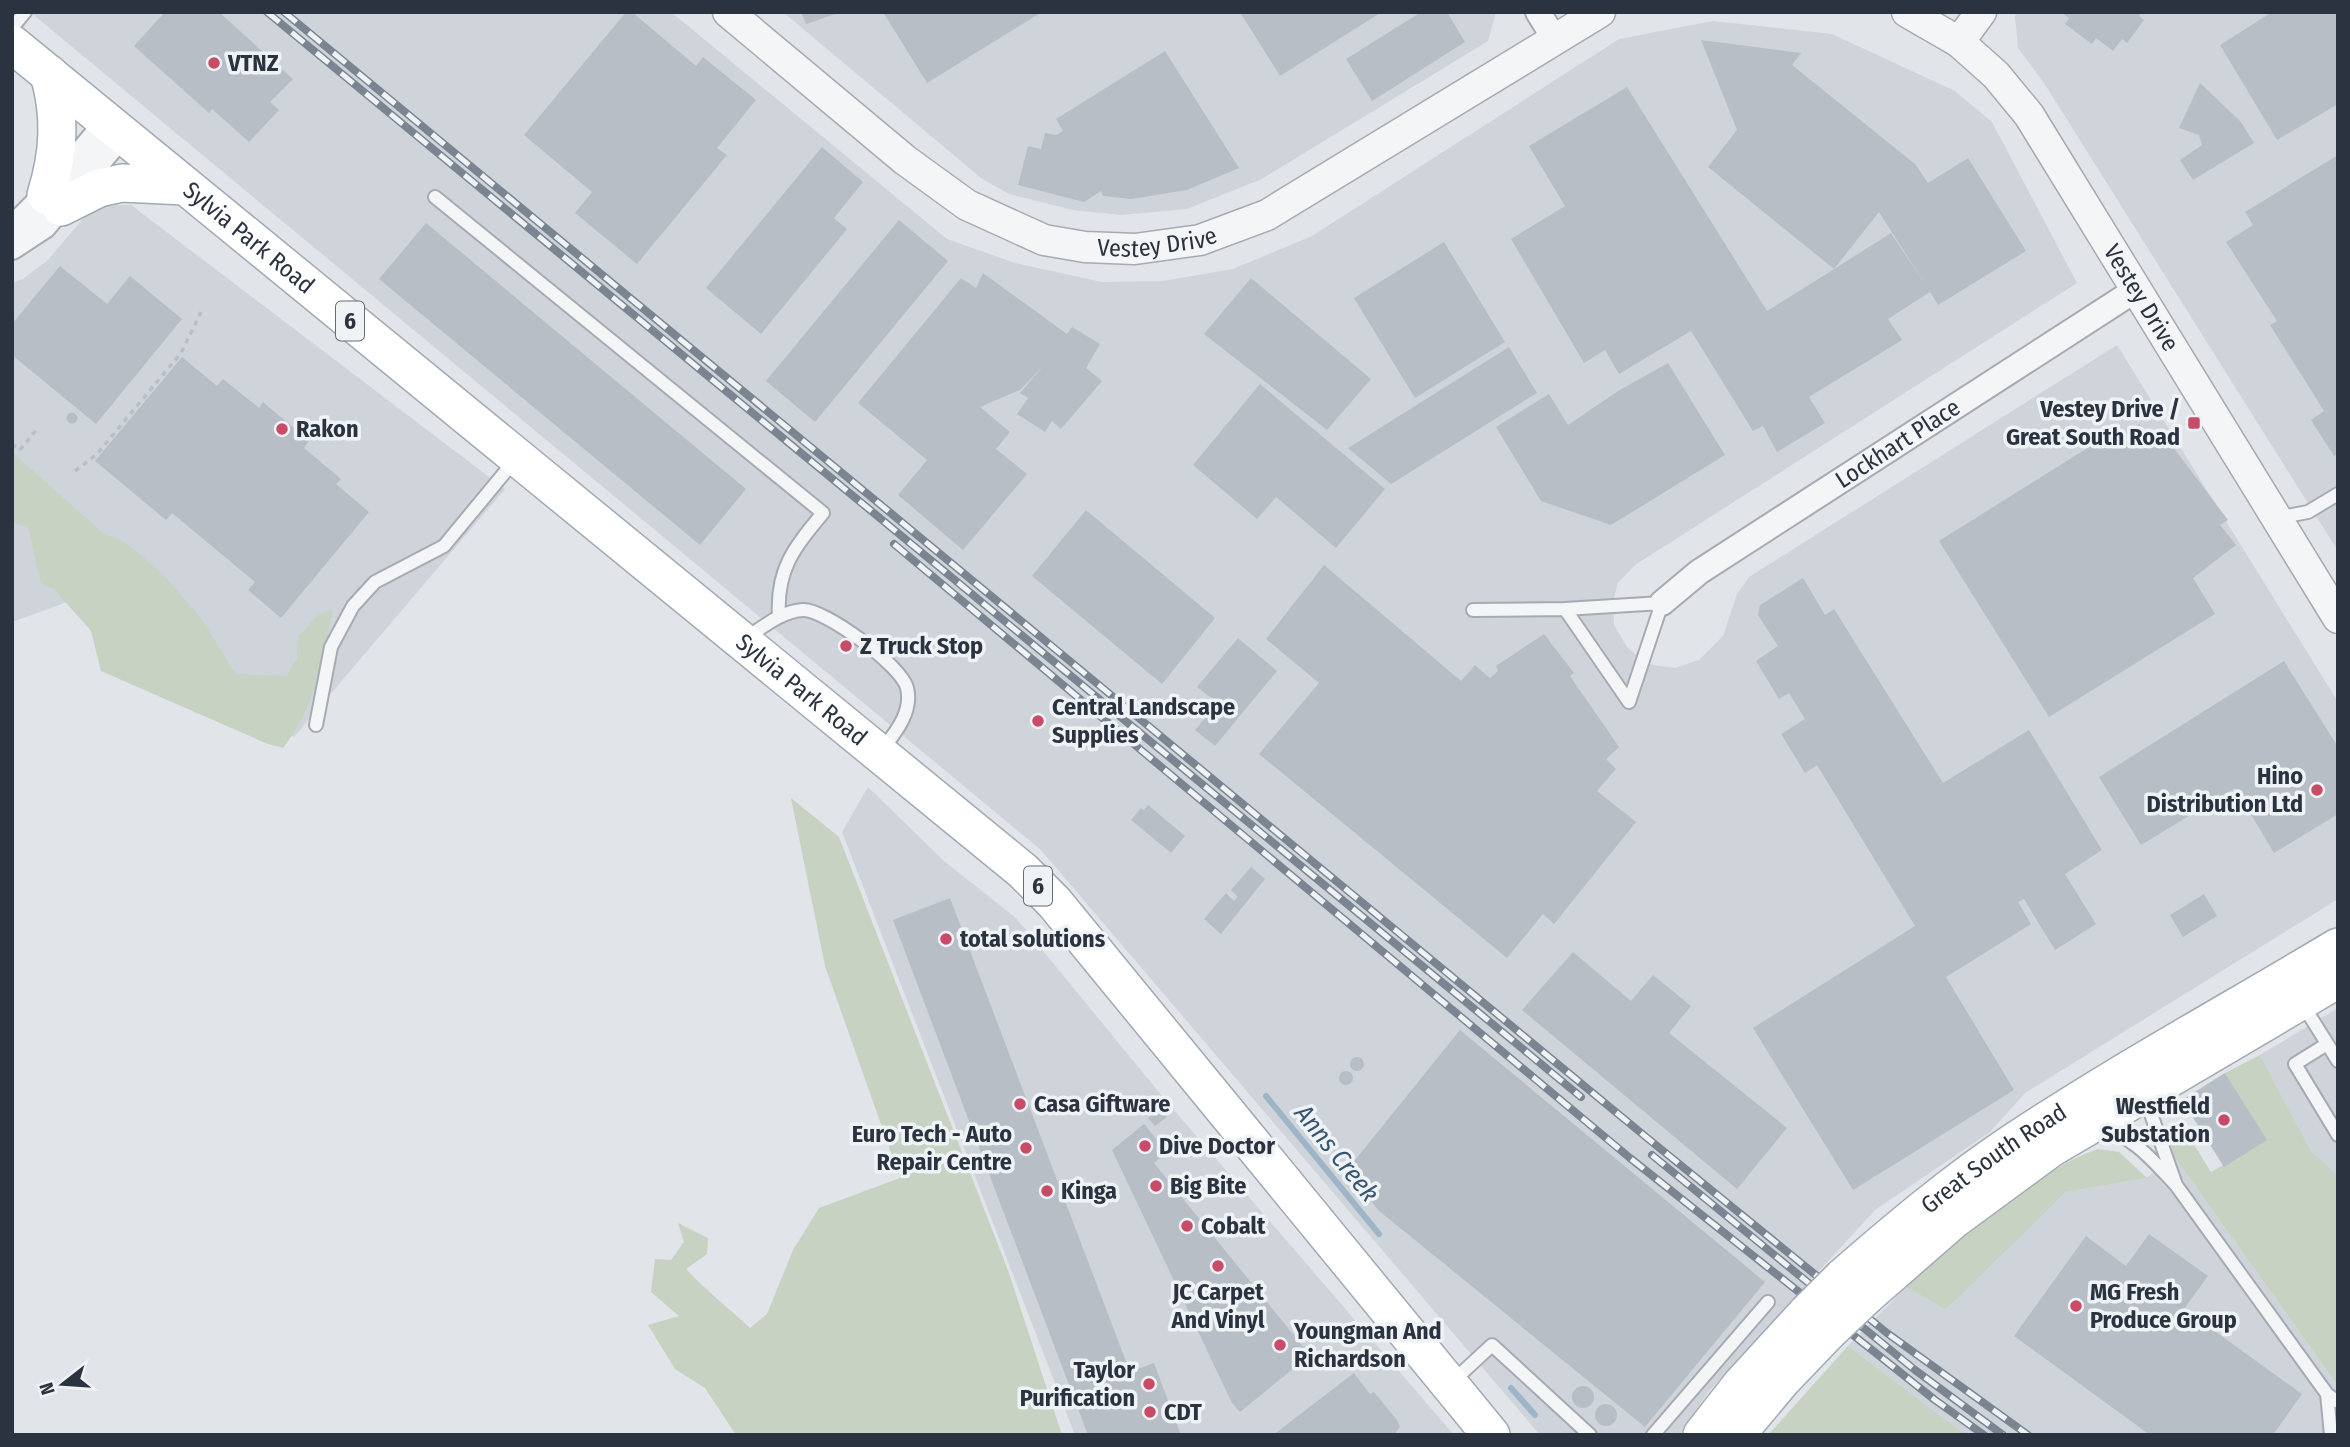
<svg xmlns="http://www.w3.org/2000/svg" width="2350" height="1447" viewBox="0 0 2350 1447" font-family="'Fira Sans Condensed',sans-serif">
<rect width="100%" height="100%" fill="#e1e4e9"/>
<path fill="#cfd4db" d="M30,12h641l276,227 68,24 87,19 61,-1 70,-12 79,-33 307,-197 94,-18 119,13 123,57 37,31 85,161 -442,282 -17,18 -5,18 1,24 13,22 20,17 28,4 24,-8 24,-24 14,-42 12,-17 368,-232 221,357v197l-313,194 -35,39 -115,78 -166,181 -30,44h-139l-499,-585z
M783,12h713l-8,29 -226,138 -75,30 -66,6 -48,-5 -64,-16 -28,-16z
M2017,12h321v539l-294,-468 -26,-35 -3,-32z
M105,205h26l374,284 -211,248 -221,-137 -61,22v-339l11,-4 25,-19 38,-45z
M868,787l76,74 72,57 151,184 287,333h-379l-233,-603z
M2338,1008v167l-27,-24 -51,-96z
M2173,1155l165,231v49h-372l-118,-89 58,-59 40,23 120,-118 81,-14z"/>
<path fill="#c7d2c2" d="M12,452l91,81 23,10 36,30 39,45 35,56 51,2 10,-18 1,-21 19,-21 16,-8c-10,52 -17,98 -50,140l-15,-4 -167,-73 -10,-40 -37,-42 -13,-5 -13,-57 -16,-5z
M791,798l48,39 170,436 53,162h-326l-31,-47 -30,-19 -27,-44 31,-9 -28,-24 4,-33 16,1 13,-18 -6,-19 30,15 -1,16 -21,15c20,22 43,39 64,59l17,-14 26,-64 26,-42 81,-30 -75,-212z
M2260,1055l51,96 27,24v211l-165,-231 -2,-9 7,-5 -2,-6c17,0 26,24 35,37l55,-32 -41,-67z
M2098,1149l21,3 28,26 -81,14 -120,118 -40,-23c47,-43 133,-119 192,-138z
M1848,1346l118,89h-198z"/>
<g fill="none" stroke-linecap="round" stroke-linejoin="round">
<path stroke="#9db5c7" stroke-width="6" d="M1266,1096l113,138
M1511,1388l24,27"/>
</g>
<path fill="#b8bec5" d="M165,12h54l74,67 -23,23 9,8 -30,32 -37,-33 -3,4 -75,-67z
M626,12h6l64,54 7,-9 53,43 -39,48 10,7 -90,109 -62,-51 17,-21 -68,-57z
M801,12h37v1l-32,11z
M883,12h159l-115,71z
M1240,12h142l-102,64z
M1421,12h26l18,30 -93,59 -26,-42z
M2061,12h80l-2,4 5,4 -17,23 -5,-4 -9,12 -17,-13 -4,6 -27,-20 4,-6z
M2272,12h66v92l-61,36 -57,-95z
M1701,40l100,13 -9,12 123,99 13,19 40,-25 58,93 -88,54 -8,-13 -42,27 14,21 -93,57 16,26 -48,29 -14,-26 -10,5 -62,-100 -72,43 -14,-24 -21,13 -73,-124 54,-33 -36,-60 98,-59 140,224 64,-40 19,-12 41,-26 36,54 -48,-75 -45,57 -126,-102 29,-37z
M1165,51l74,117 -52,22 -56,9 -28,-3 -2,-5 -17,11 -66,-17 10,-39 13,3 4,-16 11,2 7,-4 -7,-12z
M2200,83l41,39 13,21 -61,37 -13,-20 22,-15 -3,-10 -20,-7z
M822,147l41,35 -29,36 13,11 -86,105 -55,-46z
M2338,155v298l-4,3 -23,-36 13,-9 -54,-86 7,-4 -51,-79 27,-17 -8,-13z
M899,220l49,41 -133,161 -49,-41z
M426,223l320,266 -46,56 -321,-266z
M1444,242l61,100 -90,56 -61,-100z
M60,266l47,38 23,-28 52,43 -86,105 -84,-69v-31z
M983,273l84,61 5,-7 28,17 -14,24 16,13 -41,48 -9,-8 -7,11 -28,-18 11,-16 -8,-5 24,-28 -24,25 -40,17 30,25 -14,17 31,25 -64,76 -65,-55 29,-35 -69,-57 103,-125 15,10z
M1251,278l120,101 -44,51 -123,-96z
M1509,347l28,46 -146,91 -43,-36z
M182,357l35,29 6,-7 36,29 4,-6 46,39 -5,7 37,31 -5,5 33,28 -88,106 -33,-28 7,-8 -83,-69 -6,7 -71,-59z
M1668,363l57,92 -114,70 -70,-24 -45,-74 53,-33 19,31 50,-34z
M1260,384l125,105 -49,59 -60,-51 -19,22 -64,-54z
M66.5 418a5.5 5.5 0 1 1 11 0a5.5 5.5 0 1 1-11 0Z
M2139,424l15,18 10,-7 64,85 -8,5 16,20 -43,33 22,36 -166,103 -110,-176 166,-104 4,8z
M1086,510l129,108 -53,66 -130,-108z
M1324,565l137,116 14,-16 15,13 8,-7 -2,-5 48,-32 30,39 -4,3 49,71 -13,12 10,10 -19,22 39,31 -82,102 -11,-10 -36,44 -248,-204 60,-71 -53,-44z
M1803,578l22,37 9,-6 109,174 86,-53 73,120 -37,24 31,50 -41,26 -31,-51 -6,3 13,22 -85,53 68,113 -161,100 -100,-162 162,-102 -98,-161 -12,8 -24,-39 24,-15 -16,-26 -10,6 -23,-38 22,-15 -20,-31 2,-10z
M1238,638l39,33 -62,75 -20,-16 23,-27 -21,-16z
M2284,661l54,86v67l-64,39 -39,-65 -94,57 -42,-68z
M1148,805l37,31 -14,17 -40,-33 10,-12 3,2z
M1251,867l14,12 -44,55 -17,-15 22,-26 8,8 4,-4 -7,-7z
M2204,894l13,22 -34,21 -13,-22z
M950,898l180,474 24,-9 27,72h-93l-195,-515z
M1573,952l58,49 22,-26 38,31 -22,27 118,95 -50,61 -215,-179z
M1460,1030l305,252 -120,145 -267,-217 -31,-40z
M1350 1064a7 7 0 1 1 14 0a7 7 0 1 1-14 0Z
M1339 1078a7 7 0 1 1 14 0a7 7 0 1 1-14 0Z
M2225,1073l42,67 -43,27 -42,-67z
M1160,1108l7,9 -12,9 -7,-8z
M1144,1124l23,28 -13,11 156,192 -70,57 -8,-9 -120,-253z
M2149,1234l59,42 -24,33 118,85 -29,41h-123l-136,-99 72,-100 40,30z
M1354,1373l16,21 4,-2 23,28 3,7 -6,8h-121z
M1572 1397a11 11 0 1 1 22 0a11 11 0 1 1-22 0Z
M1595 1415a11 11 0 1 1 22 0a11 11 0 1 1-22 0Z"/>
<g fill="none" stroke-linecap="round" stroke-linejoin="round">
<defs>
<path id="service" d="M12,28l13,-16
M435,197l388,316c-29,35 -47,56 -44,104
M2276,518l32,-6 30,-18
M1662,603l-33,99 -64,-93z
M1473,610l92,-1
M746,638c17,-11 36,-27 57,-28 22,-1 99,56 104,78 6,24 -12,45 -25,62
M316,725l15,-78 22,-41 22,-24 69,-36 71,-86
M2303,1005l35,56
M2327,1044l-32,20 43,71
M2099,1128c33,6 55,34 77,57l-31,-88
M2176,1185l151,209 11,8
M1451,1383l41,-38 98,90
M2327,1394l4,41
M1653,1435l115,-133"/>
<g id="minor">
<path d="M1538,12l16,26"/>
<path d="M12,229l34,-34 61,-72"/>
<path d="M12,247l32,-21 77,-91"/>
<path id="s1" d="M1662,603l37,-31 438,-283"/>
</g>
<g id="tertiary">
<path id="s2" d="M728,12l177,148 62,45 77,35 41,7 50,2 65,-9 67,-25 333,-203"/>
<path id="s3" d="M1907,12l52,30 37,33 33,40 309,503"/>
<path d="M1959,42l22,-30"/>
</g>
<g id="primary">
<path id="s4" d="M12,44l1011,827 31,31 437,533"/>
<path d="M46,195c13,-41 15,-79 3,-121"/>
<path d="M61,207l38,-19 23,-5 63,3"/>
<path id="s5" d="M1843,1277c55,-48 111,-95 171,-135 105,-70 216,-130 324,-195"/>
<path d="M1866,1296l87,-76 98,-72 287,-169"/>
<path d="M1702,1435l39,-50 66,-72"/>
<path d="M1736,1435l46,-55 47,-49"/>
</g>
</defs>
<use href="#service" stroke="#a6abb3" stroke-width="16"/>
<use href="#minor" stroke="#a6abb3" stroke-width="28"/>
<use href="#tertiary" stroke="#a6abb3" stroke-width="33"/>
<use href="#primary" stroke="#a0aab4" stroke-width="40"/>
<path stroke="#bbbfc3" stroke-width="3.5" stroke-dasharray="5 5" stroke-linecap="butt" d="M12,444l8,6 16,-20
M75,471l22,-17 84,-101 20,-41"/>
<use href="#service" stroke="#f3f5f7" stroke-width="12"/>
<use href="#minor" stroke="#f3f5f7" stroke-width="24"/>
<use href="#tertiary" stroke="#f3f5f7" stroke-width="30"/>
<use href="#primary" stroke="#fff" stroke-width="37"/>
<defs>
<path id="rail" d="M267,12l1314,1085
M284,12l1362,1125 241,196 141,102
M894,544l736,614 305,242 49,35
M1652,1155l263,215 88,65"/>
</defs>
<use href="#rail" stroke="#7b8592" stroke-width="8"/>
<use href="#rail" stroke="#f0f3f6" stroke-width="5" stroke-dasharray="16" stroke-linecap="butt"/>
<defs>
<path id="primary-bridge" d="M1807,1313l36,-36
M1829,1331l37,-35"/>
</defs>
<use href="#primary-bridge" stroke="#a0aab4" stroke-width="40" stroke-linecap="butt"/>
<use href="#primary-bridge" stroke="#fff" stroke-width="37"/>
</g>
<g fill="#c84c68" stroke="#f0f3f6" stroke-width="2.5">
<circle cx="214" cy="63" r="7"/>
<rect x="2187" y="416" width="14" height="14" rx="3.5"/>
<circle cx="282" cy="429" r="7"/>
<circle cx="846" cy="646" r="7"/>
<circle cx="1038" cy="721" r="7"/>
<circle cx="2317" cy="790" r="7"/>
<circle cx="946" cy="939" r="7"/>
<circle cx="1020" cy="1104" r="7"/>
<circle cx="2224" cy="1120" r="7"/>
<circle cx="1145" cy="1146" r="7"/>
<circle cx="1026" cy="1148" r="7"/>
<circle cx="1156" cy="1186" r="7"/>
<circle cx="1047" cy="1191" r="7"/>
<circle cx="1187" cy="1226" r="7"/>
<circle cx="1218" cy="1266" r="7"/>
<circle cx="2076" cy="1306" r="7"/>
<circle cx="1280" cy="1345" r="7"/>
<circle cx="1149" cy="1384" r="7"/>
<circle cx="1150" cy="1412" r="7"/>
</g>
<g text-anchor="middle" stroke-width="7" stroke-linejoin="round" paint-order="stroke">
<g fill="#f0f3f6" stroke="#656d76" stroke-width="2">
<rect x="336" y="301.5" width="28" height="39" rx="5"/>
<rect x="1024" y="866.5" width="28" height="39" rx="5"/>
</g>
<g font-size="23" font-weight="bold" fill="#2a333f">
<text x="350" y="329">6</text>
<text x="1038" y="894">6</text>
</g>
<g font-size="24" font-weight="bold" fill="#2a333f" stroke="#f0f3f6" text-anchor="start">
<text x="228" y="71">VTNZ</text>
<text x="2180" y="417" text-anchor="end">Vestey Drive /<tspan x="2180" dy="28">Great South Road</tspan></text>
<text x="296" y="437">Rakon</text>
<text x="860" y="654">Z Truck Stop</text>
<text x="1052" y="715">Central Landscape<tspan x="1052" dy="28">Supplies</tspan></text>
<text x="2303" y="784" text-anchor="end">Hino<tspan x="2303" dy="28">Distribution Ltd</tspan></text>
<text x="960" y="947">total solutions</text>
<text x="1034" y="1112">Casa Giftware</text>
<text x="2210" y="1114" text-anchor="end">Westfield<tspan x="2210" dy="28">Substation</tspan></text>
<text x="1012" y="1142" text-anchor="end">Euro Tech - Auto<tspan x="1012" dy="28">Repair Centre</tspan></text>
<text x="1159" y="1154">Dive Doctor</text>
<text x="1170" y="1194">Big Bite</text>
<text x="1061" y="1199">Kinga</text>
<text x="1201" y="1234">Cobalt</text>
<text x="1218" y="1300" text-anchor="middle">JC Carpet<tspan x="1218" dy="28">And Vinyl</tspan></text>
<text x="2090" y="1300">MG Fresh<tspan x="2090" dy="28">Produce Group</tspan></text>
<text x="1294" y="1339">Youngman And<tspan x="1294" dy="28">Richardson</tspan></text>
<text x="1135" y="1378" text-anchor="end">Taylor<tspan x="1135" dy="28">Purification</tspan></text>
<text x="1164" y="1420">CDT</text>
</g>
<g font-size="24" fill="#2a333f" stroke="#f0f3f6">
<text dy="8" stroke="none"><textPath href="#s4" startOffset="306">Sylvia Park Road</textPath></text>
<text dy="8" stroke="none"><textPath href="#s2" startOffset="506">Vestey Drive</textPath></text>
<text dy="8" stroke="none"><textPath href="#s3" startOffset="376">Vestey Drive</textPath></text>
<text dy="8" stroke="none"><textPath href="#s1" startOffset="285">Lockhart Place</textPath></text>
<text dy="8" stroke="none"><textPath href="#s4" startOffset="1020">Sylvia Park Road</textPath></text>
<text dy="8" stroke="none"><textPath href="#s5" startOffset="192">Great South Road</textPath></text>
</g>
<g font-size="26" font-style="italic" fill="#365571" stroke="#f0f3f6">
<text transform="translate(1337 1153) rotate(51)" y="9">Anns Creek</text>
</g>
</g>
<rect width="2350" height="1447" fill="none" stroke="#2a333f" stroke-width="28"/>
<g transform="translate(63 1384) rotate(253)" stroke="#f0f3f6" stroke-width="5" paint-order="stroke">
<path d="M0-5L12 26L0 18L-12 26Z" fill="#2a333f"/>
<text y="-10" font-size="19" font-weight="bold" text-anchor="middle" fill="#2a333f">N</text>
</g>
</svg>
